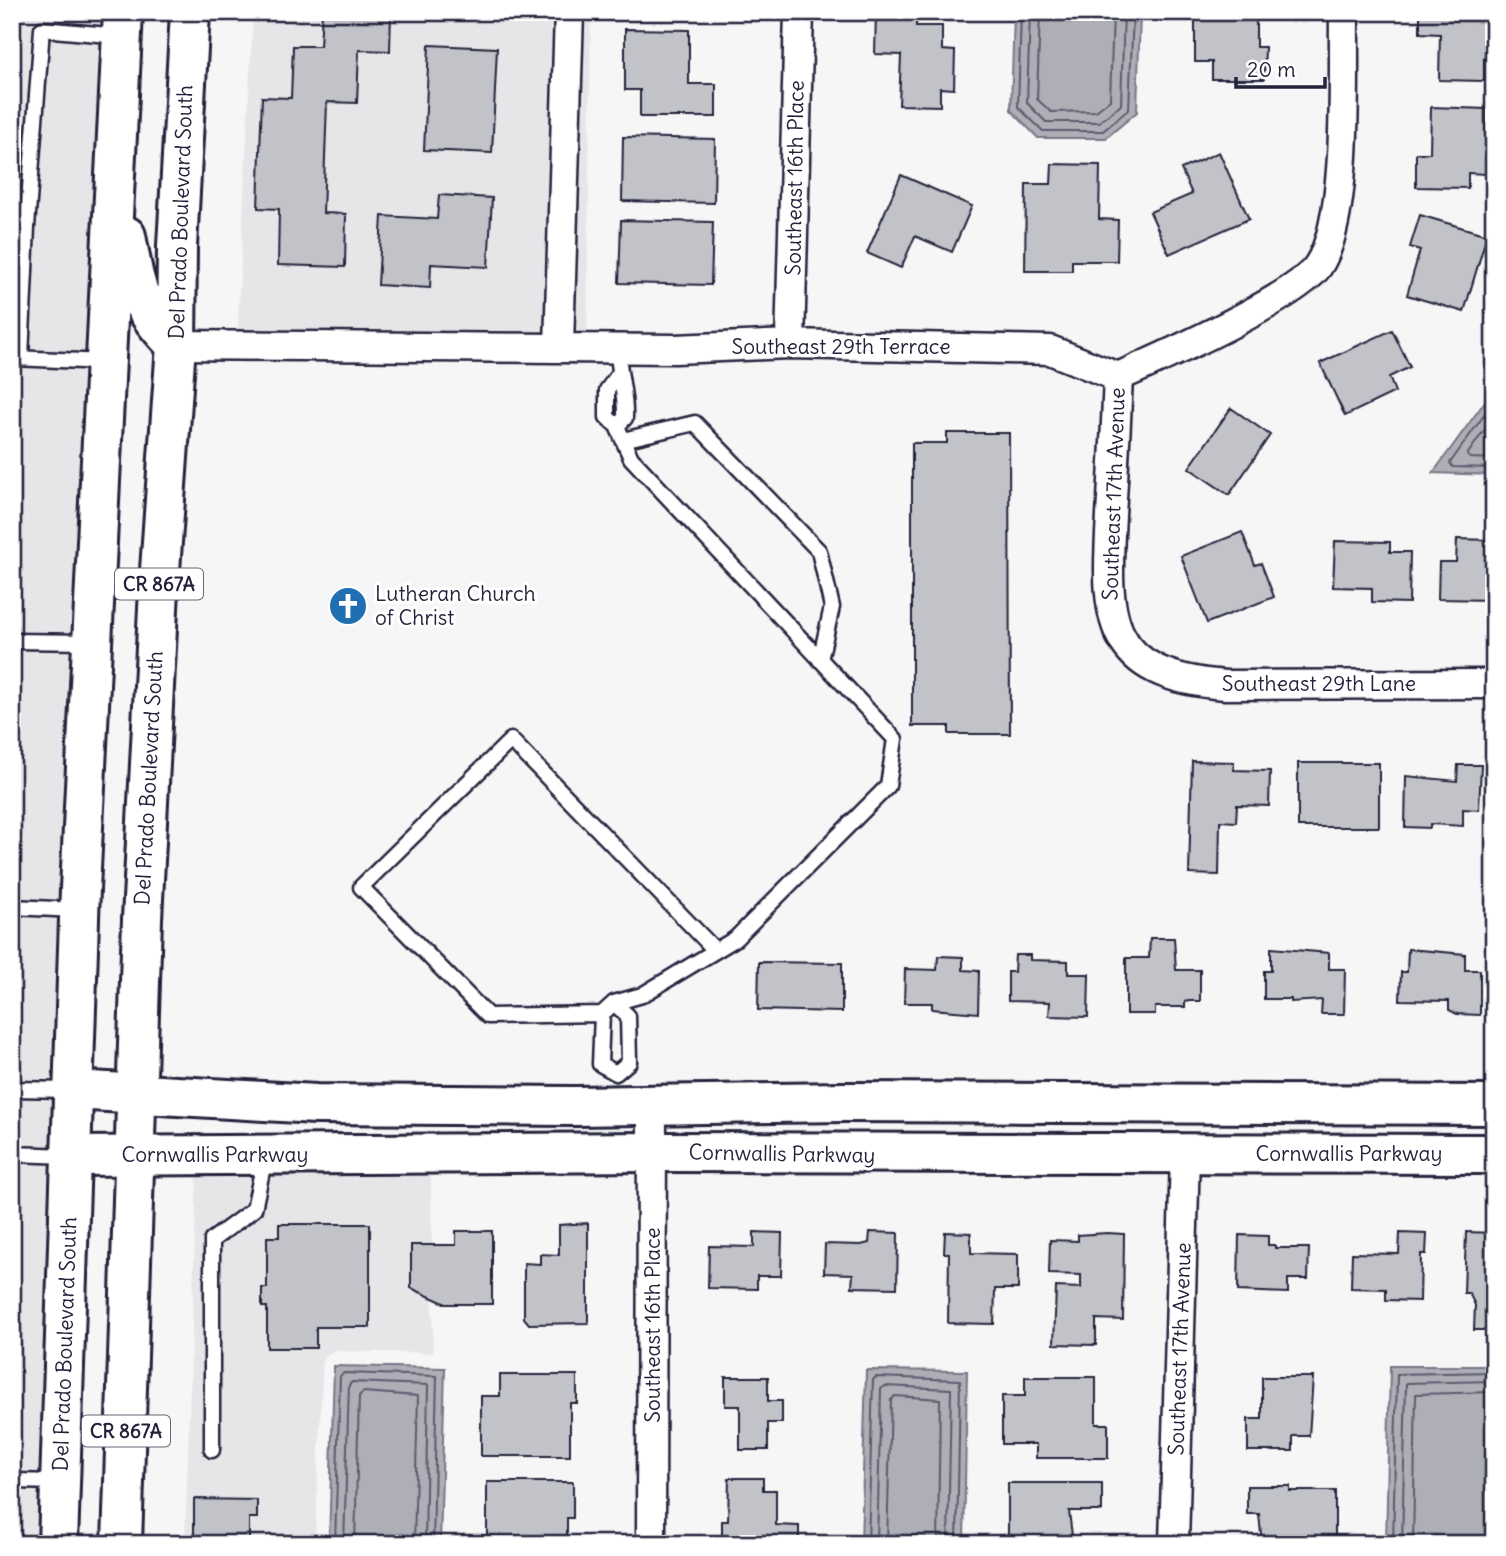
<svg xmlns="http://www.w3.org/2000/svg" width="1506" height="1556" viewBox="0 0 1506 1556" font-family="Delius,sans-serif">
<rect width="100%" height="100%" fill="#f6f6f7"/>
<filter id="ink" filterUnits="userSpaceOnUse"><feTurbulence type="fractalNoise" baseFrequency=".0143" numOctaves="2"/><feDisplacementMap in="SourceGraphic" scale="14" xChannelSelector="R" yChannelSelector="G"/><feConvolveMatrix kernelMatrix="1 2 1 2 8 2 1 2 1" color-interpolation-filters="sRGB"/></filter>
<g filter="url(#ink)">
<path fill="#e6e6e9" d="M12,12h95l-29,483 -5,239 -15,356 -12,174 -3,280h-31z
M253,12h338l-4,342 -350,-13z
M431,1170l2,183 -99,-2 -11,6 -8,187h-130l12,-371z"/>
<path fill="#aeaeb7" stroke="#767685" stroke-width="2" d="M1014,12h126l-3,100 -31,26h-68l-27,-28z
M1494,389v86l-61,-2z
M334,1366l111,2 -5,176h-111z
M1390,1366h104v178h-108z
M866,1370l101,1 -3,173h-103z"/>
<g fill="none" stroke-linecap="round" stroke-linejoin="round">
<path stroke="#5a5a6d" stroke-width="2" d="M1021,12l-3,95 25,24h60l26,-22 4,-97
M1030,12l-3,91 19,19h53l22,-17 3,-93
M1040,12l-3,87 14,13 45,-1 14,-11 3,-88
M1494,401l-44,62 3,4 41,1
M1494,416l-27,39 3,3 24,1
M335,1544l5,-168 4,-3 93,3 -4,168
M344,1544l5,-159 3,-3 76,3 -3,159
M355,1544l4,-148 4,-4 55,4 -4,148
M868,1544l5,-164 3,-3 84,3 -3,164
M877,1544l4,-155 4,-3 66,3 -3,155
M887,1544l4,-144 4,-4 45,3 -2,145
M1393,1544l4,-170 97,-2
M1402,1544l4,-161 88,-2
M1413,1544l3,-150 78,-2"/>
</g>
<path fill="#c2c2c9" stroke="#22223b" stroke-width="2" d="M322,12h69l-1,39 -31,-1 -2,53 -30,-1 -4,111 23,1 -1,53 -67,-2 1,-56 -21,-1 4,-111 29,1 2,-52h27z
M876,12h41l-1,14h26v24l13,1 -1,38 -14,-1v18l-41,-1 2,-50 -26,-1z
M1195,12h61v35h9l-1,32h-52v-17h-17z
M1420,12h74v46h-10v23l-45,-1 1,-46 -20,-1z
M625,29l64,1v54h27v33h-76v-27h-15z
M429,45l68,3 -5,105 -68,-3z
M1431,107l56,2 -1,65 -18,-1v15l-52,-1v-34h14z
M623,137l92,2 -1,64 -92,-2z
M1219,152l30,67 -80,35 -19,-42 42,-18 -11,-25z
M1052,164l48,1 -1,54 19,1 -1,41h-45v10h-47l1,-87h25z
M901,175l71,31 -20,46 -37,-16 -14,32 -34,-15z
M439,195l53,3 -4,69 -57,-3 -1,24 -52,-3 4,-69 55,3z
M1420,215l67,20 -23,77 -57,-17 13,-45 -10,-3z
M621,220l92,2 -2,63 -92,-2z
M1392,330l18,37 -21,10 6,15 -50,24 -25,-53z
M1231,408l39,27 -41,60 -40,-27z
M947,433h62l1,301h-61v-8h-37v-283h35z
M1242,532l13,33 6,-2 13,34 -67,26 -26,-67z
M1457,539l34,1 3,60 -56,-1 1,-37h17z
M1335,541l55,1v10h20l-1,51 -37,-1v-14l-39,-1z
M1192,761l42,1v8l36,1 -1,35 -32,-1 -1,17 -16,-1 -1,54 -30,-1z
M1298,763h81v64h-81z
M1458,765h23l-2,45 -16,-1v17l-33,-2v4l-25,-1 1,-51 51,5z
M1150,938h24l2,32h24v31h-15v6h-30v7h-29v-56h23z
M1271,948l58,5v16h16l-1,45h-23l1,-14 -31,2v-3h-27v-28h7z
M1408,949l57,5v16h15v45l-23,-1 -8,-4v-9l-49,-1 1,-28h6z
M1015,955h15v5l38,1v13h21l-1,43 -39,-1 1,-14 -42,-1v-29h6z
M938,956l25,1v13l16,1 -1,42 -46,-4v-6h-28l1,-34 32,1z
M759,962l83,1v49l-84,-2z
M588,1223v100l-59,1 -5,-6v-55l16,1v-10l19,1v-30z
M279,1224h91v103h-54v21h-49v-41h-5v-19h5v-51h12z
M456,1231h36v73h-46l-35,-16v-43h45z
M754,1232l28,1 -1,43h-24v13l-49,-1 1,-42 45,1z
M870,1232l28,1 -1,55 -45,-1 1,-13 -29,-1 1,-29 36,1 8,-2z
M945,1232l26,1v20l47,1v35h-23l-1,35 -46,-1 1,-70h-5z
M1466,1232l28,1v97h-20l1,-25 -6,-12h-5z
M1107,1233l17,1 -1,86 -27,-1v26l-42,-1 2,-57 25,1v-13l-32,-1 1,-34 28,1v-6z
M1400,1233l27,1 -1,20h-5l-1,47 -34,-1v-11l-35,-1 1,-35 47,1z
M1239,1235l29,1v9h7v3h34l-1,31h-20v14l-50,-2z
M500,1375h77v28h-7v53h-89v-60h19z
M725,1377h43v24h14v22h-14v27h-28v-44h-15z
M1025,1377h71v47h12v34h-72v-14h-34v-48h23z
M1262,1377h51l-4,59h-16v15h-45v-32h14z
M729,1478h34v12h13v35l23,1v18h-77v-23h6z
M487,1482h86v36h-6v26h-80z
M1008,1483h94v28h-33l4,33 -65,-3z
M1247,1486h43v5h45v53h-73l-3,-30h-12z
M194,1499l63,1v18h-8v26h-55z"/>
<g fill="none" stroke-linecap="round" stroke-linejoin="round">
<defs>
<path id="lane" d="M618,348c0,26 8,43 7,70l-8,8 -10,-9v-27l11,-15
M14,358l91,4
M21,358l6,-131 15,-198 78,7
M623,440l72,-17 124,128 13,56 -12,53
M12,641l79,1
M12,907l65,3
M614,1003l14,13 1,46 -13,11 -16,-9 2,-50 12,-11 28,-8 93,-56 153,-153 7,-47 -264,-281 -14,-32
M602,1014l-114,2 -127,-129 150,-147 204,210
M12,1089l60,1
M12,1154l58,2
M212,1450v-210l42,-31 11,-52
M12,1481l47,1"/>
<path id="street" d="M790,344l9,-332
M176,345l499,4 115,-5 260,6 68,27
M559,346l10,-334
M1118,377c-2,46 -4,92 -7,138 -6,103 -7,161 115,170l268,-1
M1118,377c41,-18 178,-79 200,-111 32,-47 25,-193 26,-254
M651,1544l1,-438
M1174,1544l11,-390"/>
<path id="secondary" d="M73,1090l243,14 259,2 270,-4 649,3
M71,1156l583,-4 840,2"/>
<path id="primary" d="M126,236c10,53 10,69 50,109
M58,1544l22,-655 43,-877
M122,1544l20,-625 18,-349 16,-225 1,-99 13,-234"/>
</defs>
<use href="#lane" stroke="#22223b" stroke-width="19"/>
<use href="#street" stroke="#22223b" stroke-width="33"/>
<use href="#secondary" stroke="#22223b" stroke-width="44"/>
<use href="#primary" stroke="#22223b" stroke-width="44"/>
<use href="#lane" stroke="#fff" stroke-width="14"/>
<use href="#street" stroke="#fff" stroke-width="28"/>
<use href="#secondary" stroke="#fff" stroke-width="38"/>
<use href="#primary" stroke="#fff" stroke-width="38"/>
</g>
</g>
<defs>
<symbol id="church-disc" viewBox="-11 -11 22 22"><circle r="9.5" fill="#1f6fb2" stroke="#fff"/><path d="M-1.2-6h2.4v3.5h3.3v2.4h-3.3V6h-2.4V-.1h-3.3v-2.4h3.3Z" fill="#fff"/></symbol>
</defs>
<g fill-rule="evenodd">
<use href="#church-disc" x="326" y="584" width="44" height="44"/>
</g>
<g text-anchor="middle" stroke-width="6" stroke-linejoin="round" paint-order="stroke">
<g fill="#fff" stroke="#646476" stroke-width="2">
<rect x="115" y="568.5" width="88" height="31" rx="5"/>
<rect x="82" y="1415.5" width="88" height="31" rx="5"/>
</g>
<g font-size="19" font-weight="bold" fill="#22223b">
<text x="159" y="591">CR 867A</text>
<text x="126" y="1438">CR 867A</text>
</g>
<g font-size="21" fill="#22223b" stroke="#fff">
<text transform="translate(795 178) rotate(-89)" y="7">Southeast 16th Place</text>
<text transform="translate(181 212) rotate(-88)" y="7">Del Prado Boulevard South</text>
<text x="841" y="354">Southeast 29th Terrace</text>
<text transform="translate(1114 494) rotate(-88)" y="7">Southeast 17th Avenue</text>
<text x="1319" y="691">Southeast 29th Lane</text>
<text transform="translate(149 778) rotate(-87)" y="7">Del Prado Boulevard South</text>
<text transform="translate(782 1154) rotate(1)" y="7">Cornwallis Parkway</text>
<text x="1349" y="1161">Cornwallis Parkway</text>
<text x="215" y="1162">Cornwallis Parkway</text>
<text transform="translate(653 1325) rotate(-90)" y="7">Southeast 16th Place</text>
<text transform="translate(65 1344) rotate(-88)" y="7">Del Prado Boulevard South</text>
<text transform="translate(1180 1349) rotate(-88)" y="7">Southeast 17th Avenue</text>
</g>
<g font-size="21" fill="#22223b" stroke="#fff" text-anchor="start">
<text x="375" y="601">Lutheran Church<tspan x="375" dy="24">of Christ</tspan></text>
</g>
</g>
<rect width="1506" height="1556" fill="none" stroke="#fff" stroke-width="42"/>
<rect x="21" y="21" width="1464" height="1514" fill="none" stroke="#22223b" stroke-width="2.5" filter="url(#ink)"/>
<path d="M1236 77v10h89v-10" fill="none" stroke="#22223b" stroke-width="3.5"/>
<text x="1247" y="77" font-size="21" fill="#22223b" stroke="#ffffff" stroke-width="5" paint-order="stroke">20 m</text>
</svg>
